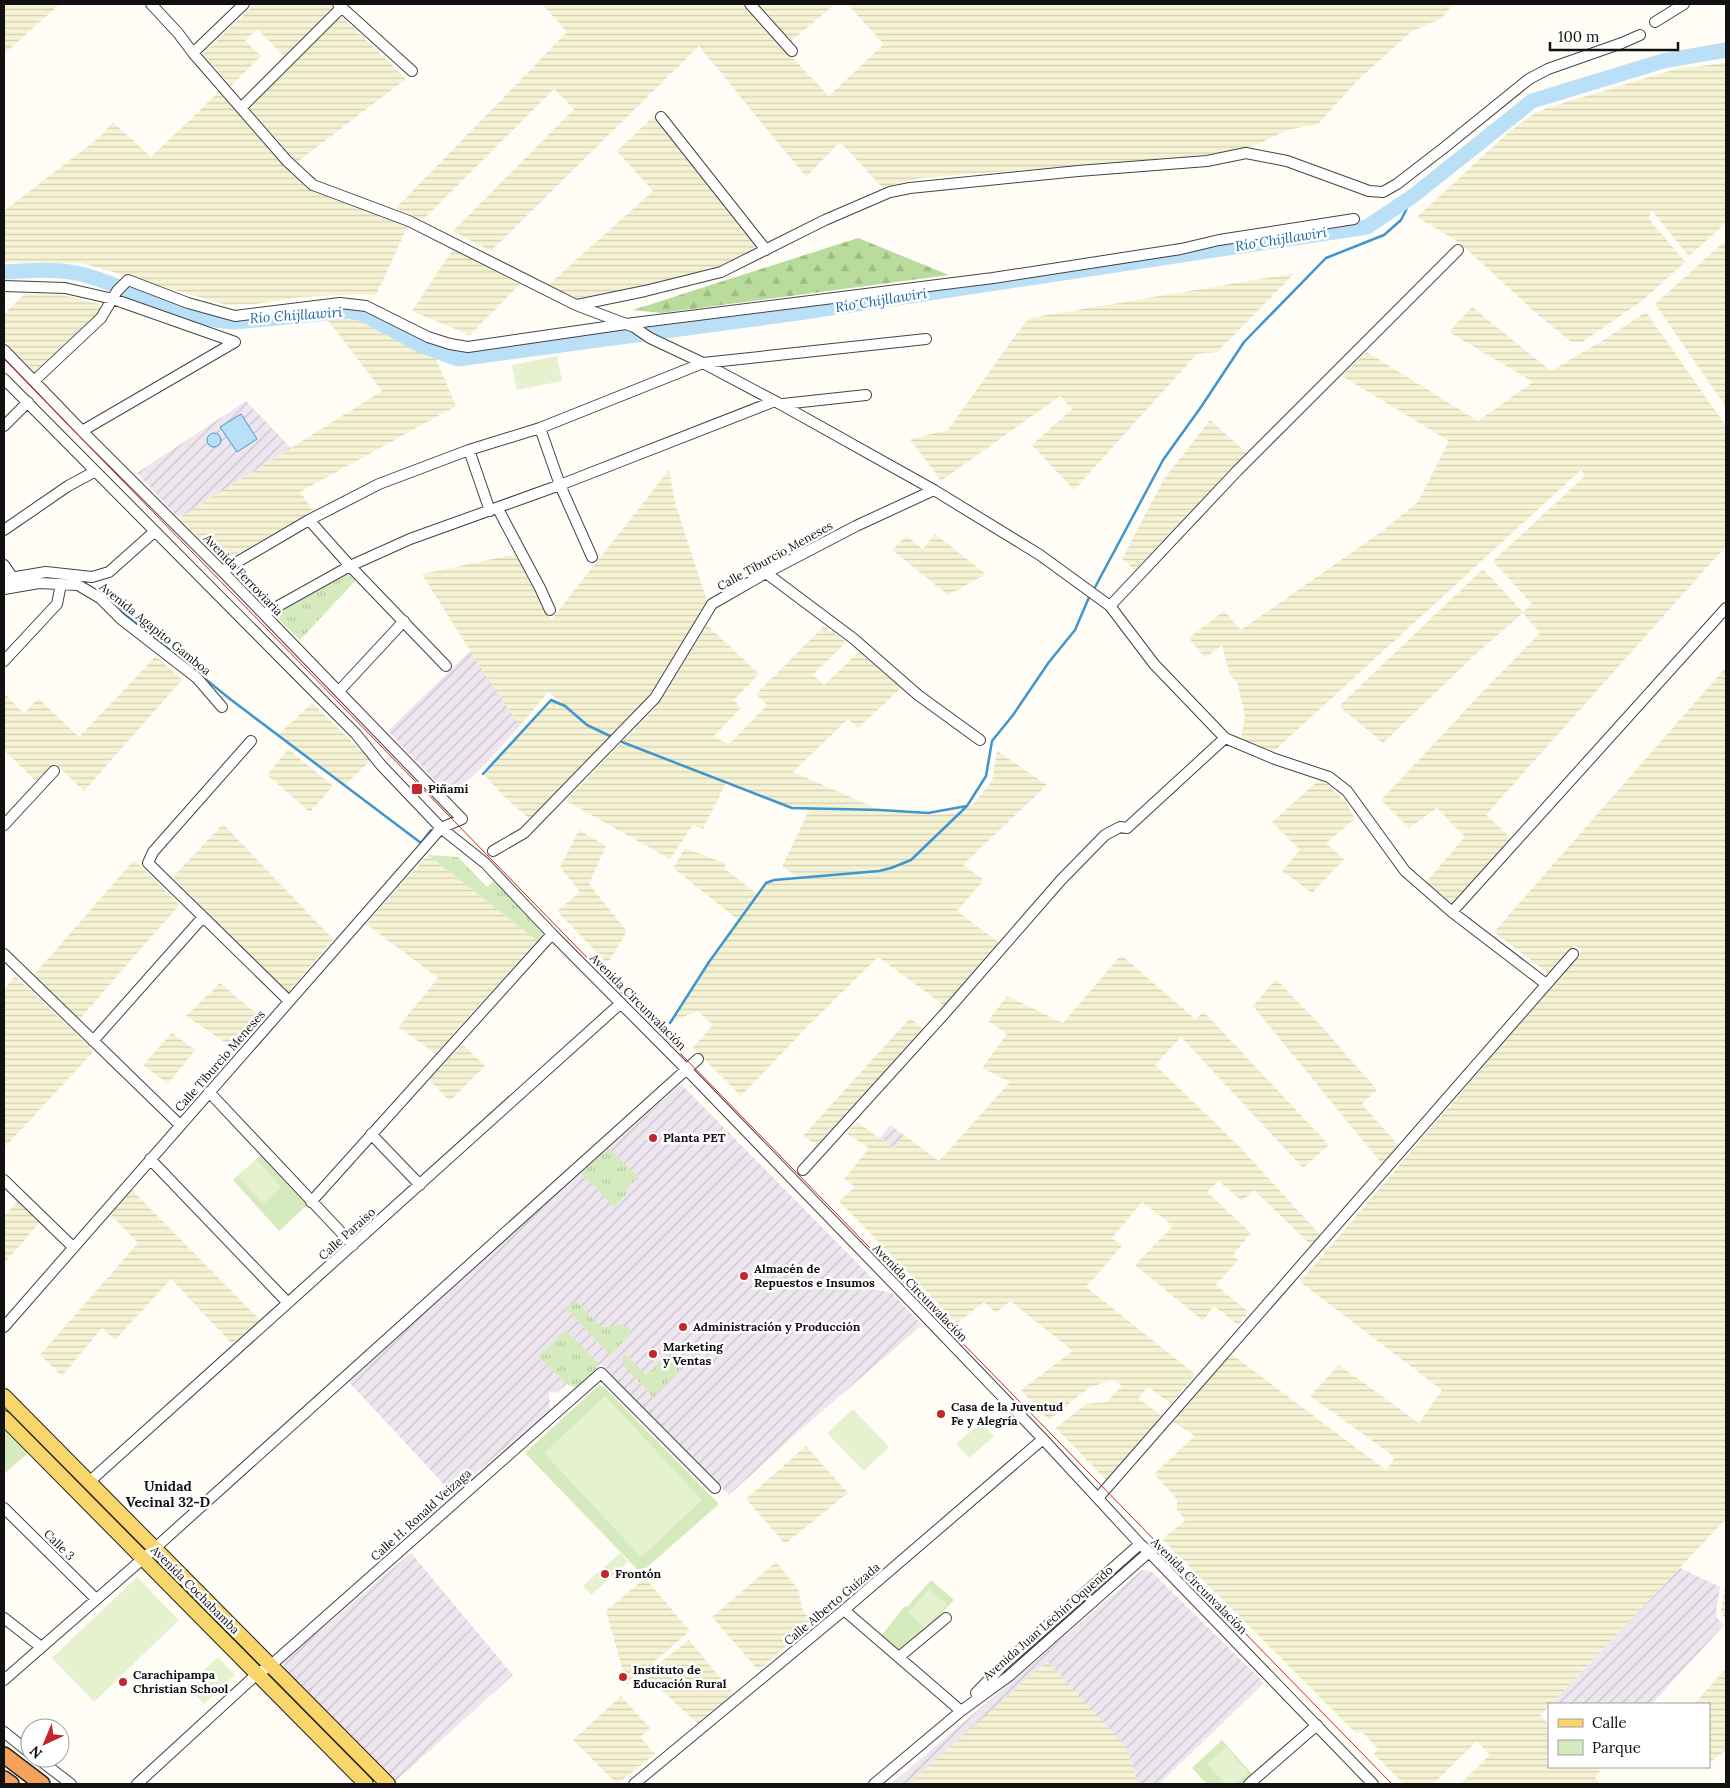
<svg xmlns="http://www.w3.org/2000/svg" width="1730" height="1788" viewBox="0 0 1730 1788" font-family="Lora,serif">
<defs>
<pattern id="industrial-furrows" width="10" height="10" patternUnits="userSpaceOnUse" patternTransform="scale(1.25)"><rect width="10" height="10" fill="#eee6ef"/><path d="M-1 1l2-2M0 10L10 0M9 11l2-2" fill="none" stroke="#cbc4cc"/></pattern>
<pattern id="farmland-rules" width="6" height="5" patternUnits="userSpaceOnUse" patternTransform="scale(1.25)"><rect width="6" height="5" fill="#f6f3d4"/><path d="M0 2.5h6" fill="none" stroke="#d2cfb5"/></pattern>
<pattern id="grass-tufts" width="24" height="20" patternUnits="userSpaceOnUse" patternTransform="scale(1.25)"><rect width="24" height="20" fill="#d5ebbd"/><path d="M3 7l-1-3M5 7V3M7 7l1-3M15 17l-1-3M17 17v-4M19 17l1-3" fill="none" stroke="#b6c8a1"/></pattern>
<pattern id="forest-firs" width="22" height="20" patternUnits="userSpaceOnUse" patternTransform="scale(1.25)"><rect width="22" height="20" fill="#b9dc9c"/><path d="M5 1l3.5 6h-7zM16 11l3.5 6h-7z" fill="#9ebc85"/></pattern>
</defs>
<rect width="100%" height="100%" fill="#fffdf5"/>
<path fill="url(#industrial-furrows)" d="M246,401l45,47 -112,70 -42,-45z
M470,651l50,75 -34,37 -35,34 -63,-66z
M681,1084l193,196 -1,9 19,4 30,32 -125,108 -68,62 -128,-131 -25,23 -9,-3 -11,9 -7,-1 1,18 -98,83 -104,-112z
M890,1125l14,10 -10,13 -14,-10z
M411,1553l102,122 -118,107 -73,-73 -37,-40 -2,-7z
M1680,1568l40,19 -4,25 1,6 7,7 -72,79h-101z
M1142,1570l9,1 113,112 -105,101h-268z"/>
<path fill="url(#farmland-rules)" d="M4,4h56l-56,50z
M255,4h72l6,5 -49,47 -27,-27 -12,12 16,15 -30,30 -28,-32z
M542,4h203l40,46 44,46 55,-52 -37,-40h606l-11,14 -31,14 -53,48 -40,44 -31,6 -33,16 -58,10 -274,22 -40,9 -42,-45 -34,35 -107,-131 -208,205 -38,-20 121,-122 -20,-20 -131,131 -27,-12 171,-176z
M758,4h77l-45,38z
M341,16l65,63 -109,83 -49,-55z
M1726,63v160l-37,33 -38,-46 -2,9 36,43 -43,39 -60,41 -12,-1 -33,-27 -78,-72 -42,-25 93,-86 24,-17 13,-6 129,-39z
M221,90l55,68 32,31 100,37 -32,69 -13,-1 -63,3 -45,7 -28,1 -145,-42 -78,-1v-51l97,-75 12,-14 38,35z
M654,116l103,130 -35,20 -84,22 -61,10 -30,-12 106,-95 -36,-40z
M1726,240v167l-71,-103z
M453,249l67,35 -50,51 -58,-24z
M1295,273l-78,79 -20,2 -123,136 -42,-45 40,-36 -12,-13 -119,85 -31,-42 38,-9 69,-97 13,-15z
M25,294l37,1 37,9 2,8 -66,60 -31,-31v-27z
M1472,307l79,64 51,-30 44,-29 80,114v120l-240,269 26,24 -58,65 -28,-22 39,-45 -28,-29 -28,20 -28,-28 109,-116 50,-51 -17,-20 -46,40 -94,90 -44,-37 144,-137 40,43 9,-8 -39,-43 92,-85 -4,-6 -307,281 -33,-12 4,-23 -8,-34 -7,-7 -8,-30 -17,13 -16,-20 35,-27 17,19 140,-98 37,-30 31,-61 -107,-65 25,-24 111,69 55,-39 -84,-50z
M358,316l53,30 22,6 23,54 -156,86 13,19 -90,51 -44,-44 203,-127 -55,-72z
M1210,420l37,33 -112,117 -13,-11 42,-80z
M669,470l7,36 31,95 -18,34 -39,60 -120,124 -18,-15 -29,-30 68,-74 12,4 -15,-12 -28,34 -50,-75 -48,-77 94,-20 35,66z
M935,534l51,40 -38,21 -56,-45 14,-14 17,13z
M707,625l52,49 -25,26 7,8 -28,29 16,7 38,-39 -11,-11 68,-68 22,16 -33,33 11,10 35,-33 42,36 -43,40 -10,-9 -55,53 87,38 46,5 36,-3 13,-10 17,-21 5,-30 50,34 -84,80 21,15 -27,31 45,34 -56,62 -68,-50 -72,71 -65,68 -48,-48 20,-23 -16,-14 -27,12 39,-61 29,-42 -65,-52 12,-20 41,16 -2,4 33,26 9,-11 34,-5 -18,-11 27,-57 -17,-2 -66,-25 -23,46 -10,-4 -23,34 -104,-58 88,-92z
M156,656l26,24 -98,111 -28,-27 -18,19 -34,-33v-57l20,21 14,-16 41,39z
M1726,667v852l-175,185h-2v2l-9,10 9,8v43h46l5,4 -5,7 6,6h-141l30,-29 -13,-14 -44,43h-29l-30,-30 4,-5 -17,-18 -4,3 -195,-195 24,-19 -9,-10v-11l-23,-25 41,-38 -23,-15 58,-68 156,117 9,-13 -85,-61 29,-31 80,58 23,-33 -142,-108 282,-331 -7,-6 -27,28 -54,-41z
M312,703l59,57 -26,25 -67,-50z
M288,749l45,37 -23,26 -43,-37z
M1318,781l9,3 19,18 9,17 -29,24 18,16 -32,34 -30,-22 18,-21 -28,-28z
M223,824l110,115 -47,56 -113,-118z
M579,830l27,16 -17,38 38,47 -17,29 -5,1 -48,-50 23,-19 -20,-25z
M428,855l111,87 -62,65 -41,47 -38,-27 40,-49 -72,-54z
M134,860l45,45 -101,116 -46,-44z
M1121,955l74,64 9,-7 125,133 -26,23 -122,-131 -26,28 86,83 80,88 -9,10 -58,-56 -12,11 -23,-20 -12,11 44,41 -18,22 5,5 -22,25 32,27 -10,13 -24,-19 -11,15 -68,-56 38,-39 -31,-24 -30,36 10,8 -36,41 109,87 -24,30 -23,-17 -10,11 25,19 -56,64 -51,-53 30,-24 20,-2 16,-16 -10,-6 -24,8 -39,32 -28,-30 52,-39 -63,-50 -14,12 -12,-11 -27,21 -118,-122 16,-14 -11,-8 25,-31 -23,-15 11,-11 37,26 10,-13 35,26 71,-79 -28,-14 25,-34 -19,-13 19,-25 56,27z
M15,976l79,75 -90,97v-159z
M1276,979l48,50 53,61 -15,14 36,41 -16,19 -129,-158z
M220,983l44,37 -27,30 -51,-34z
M910,1018l13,11 -104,117 -16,-10z
M172,1033l23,17 -27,34 -25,-19z
M462,1044l23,22 -35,35 -21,-21z
M132,1190l128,130 -28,24 -61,-65 -56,61 -13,-12 -40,48 -22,-21 98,-112 -28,-29z
M18,1200l23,21 -37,42v-47z
M806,1446l42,47 -63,51 -39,-45z
M776,1562l22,27 5,22 11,12 -56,47 -46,-53z
M645,1578l45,53 -63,54 -21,-74z
M1726,1579v43l-5,-11z
M689,1640l45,54 -36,30 -53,-49z
M1047,1661l80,87 11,36h-230z
M1726,1668v82l-17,13v-59h-15z
M621,1696l29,32 -10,9 15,17 -38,30 -44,-44z"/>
<path fill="url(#grass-tufts)" d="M350,573l6,7 -56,60 -25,-25z
M428,855l30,2 29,30 6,-6 53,52 -7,9z
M609,1148l30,29 -14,13 2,3 -13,14 -33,-34z
M575,1300l25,26c10,4 23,-7 31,4l-1,5 -20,20 -44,-47z
M566,1330l34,35 -24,22 -9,-3 -29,-27z
M675,1347l5,5 -8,8 9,10 -28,27 -30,-33 -1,-7 3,-3 21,21z
M4,1403l140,142 -4,3 -136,-138z"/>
<path fill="url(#forest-firs)" d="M858,238l91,37 -288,38 -28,-3z"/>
<path fill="#d5ebbd" d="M261,1155l46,50 -28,26 -46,-51z
M599,1385l4,1 116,118 -74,65h-8l-112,-116z
M4,1427l25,25 -25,22z
M931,1580l23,20c-12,12 -42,49 -57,51l-17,-14 25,-31 2,1z
M1222,1740l31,35 -10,9h-36l-15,-16z"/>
<path fill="#e6f2cf" d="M557,356l5,25 -45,9 -5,-25z
M256,1159l25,28 -18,17 -25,-28z
M605,1396l97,104 -61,57 -97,-104z
M853,1409l36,38 -25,24 -37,-38z
M982,1422l12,15 -25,21 -13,-14z
M620,1553l8,9 -37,33 -8,-9z
M137,1577l42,43 -85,82 -42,-44z
M929,1589l18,15 -22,24 -17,-15z
M218,1657l17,18 -31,29 -17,-18z
M1226,1747l22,26 -13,11h-10l-18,-20z"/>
<path fill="#b9e0f7" stroke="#3f96cf" d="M241,414l16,25 -20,13 -17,-25z
M207 440a7 7 0 1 1 14 0a7 7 0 1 1-14 0Z"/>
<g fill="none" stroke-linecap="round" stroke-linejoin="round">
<path stroke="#3f96cf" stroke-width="2.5" d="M1093,591l70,-131 38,-53 43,-65 82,-84 58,-23 17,-15 12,-24
M107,599l123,100 191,144 10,-13
M622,742l170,66 88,2 48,3 39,-7 19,-30 6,-35 21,-26 36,-53 26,-32 15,-35
M483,774l68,-74 14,6 22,19 25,12
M670,1023l39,-61 57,-79 8,-3 105,-9 12,-3 20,-8 56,-54"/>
<path stroke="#b9e0f7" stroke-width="15" d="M4,272c25,-1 52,-4 77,2 51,13 100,46 154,48l113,-11 15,3 57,31 38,14 340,-46 569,-86 46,-31 119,-95 131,-40 63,-11"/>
<defs>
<path id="minor" d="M151,4l27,29 15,20 94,108 26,24 96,36 167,84 58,22 16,11 53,25 79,42 152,85 106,65 70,51 44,58 71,74 50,21 54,18 18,14 58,80 47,41 94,72
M338,4l74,67
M750,4l42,47
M1655,22l29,-18
M193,53l51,-49
M241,108l100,-100
M661,117l105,133
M4,286l61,2 48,11 122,43
M577,305l68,-14 76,-19 104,-52 65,-28 20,-4 168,-17 129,-10 39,-8 41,8 82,30 14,1 14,-8 48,-37 84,-68 19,-10 74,-26 18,-8
M4,350l78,81 140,140 240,248 -21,9 -437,499
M4,379l352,355 25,31 60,63 44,35 67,71 135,136 238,246 118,123 97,105 9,8 224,232
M34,381l67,-63 16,-27 11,-11 60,23 47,13 105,-13 26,3 62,31 22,7 18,3 158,-23 367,-46 188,-29 38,-9 135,-21
M783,404l83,-9
M4,426l24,-24
M540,428l20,57 32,72
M82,431l153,-89
M469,450l21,61
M498,509l42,79 10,22
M309,520l41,46 96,100
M4,530l64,-44 26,-14
M4,565l9,13
M222,571l87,-51 70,-36 90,-34 71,-22 163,-65 223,-24
M766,573l88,66 64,56 62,45
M4,579l42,-7 46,5 17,-5 45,-40
M4,589l35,-6 39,2 22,13 21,21 76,59 25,29
M1110,606l127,-135 221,-221
M264,614l86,-48 60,-27 150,-54 215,-84
M4,661l53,-57 4,-20
M339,691l65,-70
M251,741l-98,111 -5,11 141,138
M4,825l50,-54
M493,851l31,-18 131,-135 57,-94 54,-31 90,-47 78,-36
M1452,912l274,-304
M4,954l176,171
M93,1041l110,-124
M209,1092l144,153
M371,1134l49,51
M150,1159l138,144
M803,1170l143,-158 115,-132 44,-45 15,-8 7,1 98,-90
M4,1180l69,67
M311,1202l241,-268
M89,1482l532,-479
M1098,1498l475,-544
M4,1508l92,91
M844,1610l117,101
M4,1618l37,29
M899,1657l47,-39
M4,1680l150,-131 544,-490
M976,1693l26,-27 138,-122
M4,1732l26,21
M37,1758l34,26
M137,1784l120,-110 13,-8 331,-293 114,115
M634,1784l210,-174 199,-171
M874,1784l87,-73 48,-35 140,-124
M1249,1784l68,-59"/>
<path id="major" d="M4,1396l384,388
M4,1418l362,366"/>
<path id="highway" d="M4,1755l38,29
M4,1779l7,5"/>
</defs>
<use href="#minor" stroke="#444" stroke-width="12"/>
<use href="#major" stroke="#222" stroke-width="16"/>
<use href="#highway" stroke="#222" stroke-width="18"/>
<use href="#minor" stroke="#fff" stroke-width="10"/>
<use href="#major" stroke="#f9d66b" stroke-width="14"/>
<use href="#highway" stroke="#f5a25d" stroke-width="15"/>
<path stroke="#c4262e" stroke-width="1" d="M4,359l1388,1425"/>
</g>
<g fill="#c4262e" stroke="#fff" stroke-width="2">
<rect x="411" y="783" width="12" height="12" rx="2.5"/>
<circle cx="653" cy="1138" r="5"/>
<circle cx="744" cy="1276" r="5"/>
<circle cx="683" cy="1327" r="5"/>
<circle cx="653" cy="1354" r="5"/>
<circle cx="941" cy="1414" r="5"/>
<circle cx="605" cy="1574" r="5"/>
<circle cx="623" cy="1677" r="5"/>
<circle cx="123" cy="1682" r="5"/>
</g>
<g text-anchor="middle" stroke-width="5" stroke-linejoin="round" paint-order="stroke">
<g font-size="12" fill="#111" stroke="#fff">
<text transform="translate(775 556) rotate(-29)" y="4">Calle Tiburcio Meneses</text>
<text transform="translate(243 575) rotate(46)" y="4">Avenida Ferroviaria</text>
<text transform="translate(155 629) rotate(39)" y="4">Avenida Agapito Gamboa</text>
<text transform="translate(638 1002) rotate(45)" y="4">Avenida Circunvalación</text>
<text transform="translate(220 1061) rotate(-49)" y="4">Calle Tiburcio Meneses</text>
<text transform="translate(347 1234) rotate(-42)" y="4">Calle Paraiso</text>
<text transform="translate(920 1293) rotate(46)" y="4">Avenida Circunvalación</text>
<text transform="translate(421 1515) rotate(-42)" y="4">Calle H. Ronald Veizaga</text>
<text transform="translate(59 1545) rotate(45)" y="4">Calle 3</text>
<text transform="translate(1199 1586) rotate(45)" y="4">Avenida Circunvalación</text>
<text transform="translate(195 1590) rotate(45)" y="4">Avenida Cochabamba</text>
<text transform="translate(832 1604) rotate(-40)" y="4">Calle Alberto Guizada</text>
<text transform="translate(1048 1623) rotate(-41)" y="4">Avenida Juan Lechín Oquendo</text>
</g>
<g font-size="12" font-weight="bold" fill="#111" stroke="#fff" text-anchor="start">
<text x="428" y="793">Piñami</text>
<text x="663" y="1142">Planta PET</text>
<text x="754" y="1273">Almacén de<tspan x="754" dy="14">Repuestos e Insumos</tspan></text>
<text x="693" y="1331">Administración y Producción</text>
<text x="663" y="1351">Marketing<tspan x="663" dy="14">y Ventas</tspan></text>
<text x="951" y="1411">Casa de la Juventud<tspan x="951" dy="14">Fe y Alegría</tspan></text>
<text x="615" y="1578">Frontón</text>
<text x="633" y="1674">Instituto de<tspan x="633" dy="14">Educación Rural</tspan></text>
<text x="133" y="1679">Carachipampa<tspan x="133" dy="14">Christian School</tspan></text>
</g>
<g font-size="14" font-style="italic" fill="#1768a6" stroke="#fff">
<text transform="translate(1281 239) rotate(-9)" y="5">Río Chijllawiri</text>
<text transform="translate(881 300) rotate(-9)" y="5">Río Chijllawiri</text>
<text transform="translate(296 315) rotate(-4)" y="5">Río Chijllawiri</text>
</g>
<g font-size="14" font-weight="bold" fill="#111" stroke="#fff">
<text x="168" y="1491">Unidad<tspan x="168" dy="16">Vecinal 32-D</tspan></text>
</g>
</g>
<rect width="1730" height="1788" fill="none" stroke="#111111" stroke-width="10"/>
<rect x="1548" y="1703" width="162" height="65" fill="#ffffff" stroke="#a0a0a0"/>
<rect x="1558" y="1719" width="25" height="8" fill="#f9d66b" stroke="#a0a0a0"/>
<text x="1592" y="1728" font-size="15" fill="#111111">Calle</text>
<rect x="1558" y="1740" width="25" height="15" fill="#d5ebbd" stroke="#a0a0a0"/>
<text x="1592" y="1753" font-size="15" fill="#111111">Parque</text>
<g transform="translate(45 1743) rotate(224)"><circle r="24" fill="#ffffff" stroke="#a0a0a0"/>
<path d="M0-4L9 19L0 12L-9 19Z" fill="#c4262e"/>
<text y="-8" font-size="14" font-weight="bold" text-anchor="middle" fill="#111111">N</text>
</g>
<path d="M1550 42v8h128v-8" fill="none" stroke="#111111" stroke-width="2.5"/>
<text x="1558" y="42" font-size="15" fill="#111111" stroke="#ffffff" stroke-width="4" paint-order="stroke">100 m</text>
</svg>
